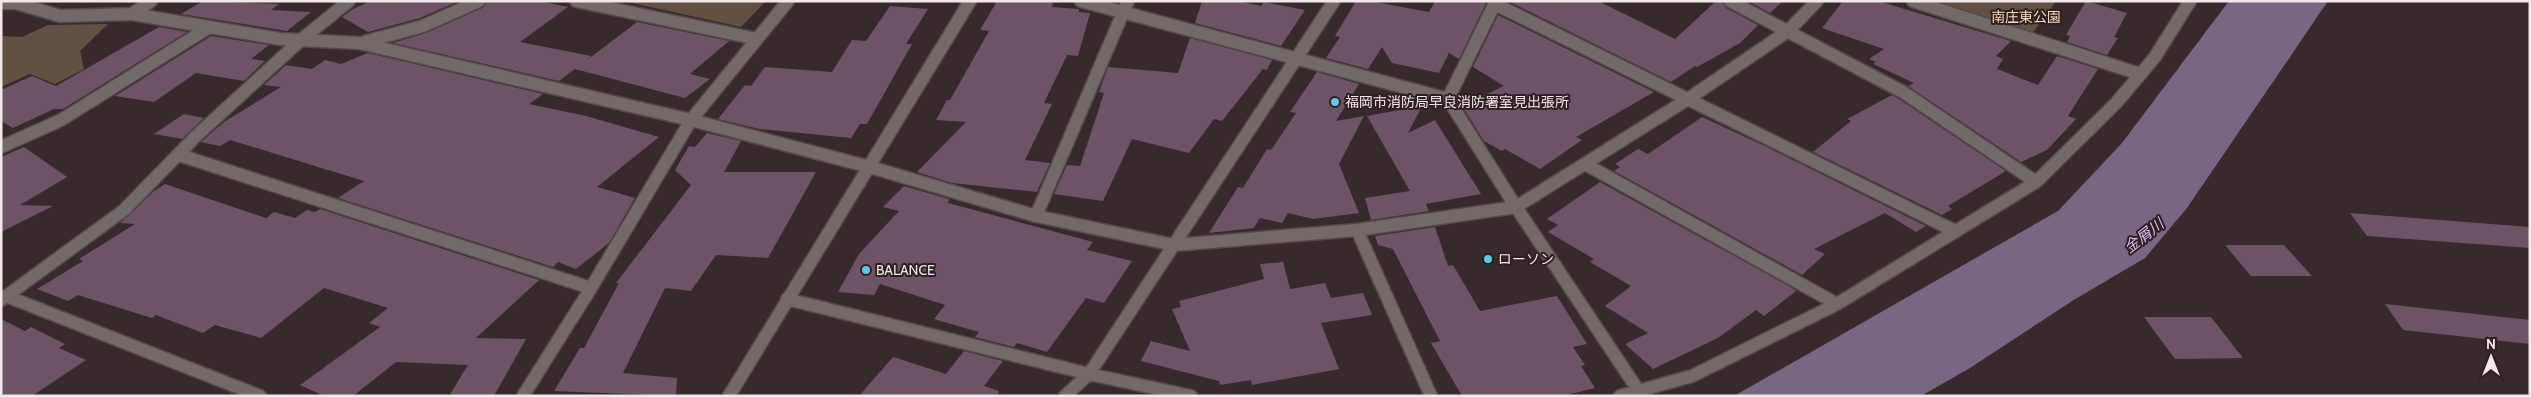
<svg xmlns="http://www.w3.org/2000/svg" width="2531" height="397" viewBox="0 0 2531 397" font-family="Cabin,'Noto Sans JP',sans-serif">
<rect width="100%" height="100%" fill="#372a2c"/>
<path fill="#625142" d="M623,1h143l-25,26z
M1924,1h132l-24,33z
M108,24l-28,27 4,18 -29,15 -25,-10 -29,13v-51l21,1 26,-12z"/>
<path fill="#766882" d="M2229,1h99l-141,207 -42,50 -73,43 -102,67 -49,28h-187l324,-185 64,-68z"/>
<path fill="#6d5365" d="M203,1l76,3 -8,6 40,2 -24,19 -106,-17z
M371,1h88l-39,17 -52,14 -26,-15 11,-8z
M487,1h53l28,6 -48,35 71,14 -4,4 50,-38 92,19 -39,33 20,5 -25,19 -110,-29 -16,12 -166,-38 33,-10 56,-25z
M997,1h51l5,2 -1,4 27,2v3l11,1 -12,43 -11,-1 -23,48 8,1 -27,56 25,3 -13,29 -85,-9 -35,-11 49,-50 -30,-2 11,-20h3l39,-69 -9,-1z
M1202,1h36l23,5 3,-4 41,8 -24,36 -86,-23z
M1356,1h14l59,11 6,-11h52l-28,58 -10,-6 -10,20 -47,-10 -10,-16 -14,22 -42,-11 14,-21 -5,-1z
M1508,1h90l77,38 41,-38h6l4,7 32,17 -18,18 -43,24 -2,-1 -24,16z
M1748,1h35l-13,12z
M1843,1h35l133,40 -15,15 7,3 -6,10 41,16 19,-29 41,13 -30,47 8,3 -29,31 -26,12 -113,-76 6,-3 -41,-19 3,-2 -7,-3 15,-10 -62,-21z
M2086,1l41,12 -13,24 4,1 -11,17 -40,-13 3,-6 -4,-1z
M890,6l38,3 -22,35h6l-45,80h-7l-9,14 -92,-9 -41,-10 27,-34 6,1 14,-19 67,5 20,-32 14,1z
M1498,15l156,77 -78,45 6,3 -42,29 -35,-20 -3,2 -18,-10 -22,-35 42,-20 -31,-19z
M159,27l28,5 -124,77h-9l-41,19 -12,-7v-31l31,-14 24,10z
M211,36l58,9 -18,14 14,2 -21,20 -48,-8 -42,29 -39,-6z
M1190,38l82,22 -5,10 -4,-1 -41,52 -8,-2 -25,34 -57,-14 -29,62 -49,-7 13,-29 13,1 24,-73 -5,-1 9,-25 70,6z
M368,53l175,41 -14,10 57,12 73,21 -62,50 38,11 -26,45 -33,26 -18,-7 -5,5 -215,-69 26,-17 -134,-41 -10,6 -19,-4 23,-20 57,-35 -17,-2 22,-20 26,4 13,-9 16,4z
M1317,72l42,12 -23,37 28,-5 -25,48 20,49 -46,6 -25,-6 -6,10 -22,-5 -6,10 -45,5 29,-46 5,1 24,-39 4,1 25,-37 -6,-1z
M1892,95l7,4 107,72 -58,35 4,3 -10,6 -129,-63 38,-31 -4,-2z
M1422,106l-14,27 27,-13 46,74 -55,10 3,7 -58,9 -6,-22 45,-7 -43,-75z
M184,114l20,4 -22,21 -28,-5z
M1702,117l63,29 161,80 -10,6 -31,-19 -71,36 11,5 -23,21 -188,-104 6,-4 -5,-3 23,-15 10,5z
M707,133l34,8 -17,31h92l-48,86 -52,-3 -25,36 -26,-3 -42,85 54,5 -1,18 -122,-5 26,-43h4l35,-65h-3l75,-98 -16,-15 14,-24 6,1z
M24,147l43,30 -47,28 33,1 -52,26v-75z
M1600,182l189,104 7,5 -32,25 -8,-6 -38,28 -65,31 -28,-25 23,-11 -43,-27 26,-20 -41,-24 4,-3 -46,-27 10,-7 -11,-6z
M165,184l101,34 8,-6 21,6 12,-8 8,2 5,-3 219,71 -63,58 50,1 -32,57h-45l19,-31 -72,-3 -43,34h-29l-24,-11 80,-58 -11,-4 19,-15 -64,-20 -63,50 -46,-13 -12,8 -47,-18 -4,3 -74,-23 -10,6 -31,-12 46,-28 -4,-2 56,-35 -15,-1 33,-31z
M904,186l45,13 -1,4 145,39 -6,8 45,11 -28,42 -18,-5 -39,54 -30,-9 -3,4 -39,-10 4,-5 -45,-13 11,-14 -65,-21 -6,11 -36,-3 21,-38 40,-43 -16,-4z
M2350,213l180,14v21l-163,-12z
M1435,227l13,39 5,-1 27,46 77,-15 30,48 -14,3 12,18 -4,1 14,22 -32,8h-101l-31,-53 9,-2 -47,-92 -15,-4 -3,-9z
M2225,245h59l28,31h-61z
M1283,262l7,27 35,-6 6,15 32,-5 9,22 -51,8 18,46 -87,16 -1,-5 -31,5 -1,-4 -78,-20 10,-20 39,10 -18,-42 9,-2 -2,-6 85,-22 -4,-15z
M2385,304l145,16v24l-127,-14z
M2144,317h67l32,41 -68,1z
M1,319l24,12 6,-4 34,17 -6,4 27,12 -54,36h-31z
M964,351l39,10 -19,25 15,5 -1,5h-139l34,-39 53,17z"/>
<g fill="none" stroke-linecap="round" stroke-linejoin="round">
<defs>
<path id="minor" d="M576,1l181,38
M1081,1l367,98 68,108 126,189
M1730,1l173,91 133,90
M1913,1l227,73
M1,3h15l44,13 72,-2 148,25 79,4 332,77 179,47 166,49 138,29 183,-15 159,-23 172,-108 100,-68 29,-30
M1495,4l460,227
M132,14l19,-13
M364,42l59,-16 56,-25
M1448,99l48,-98
M1,147l60,-27 147,-92
M179,155l412,133
M1585,164l252,140
M1036,216l92,-215
M1357,230l74,166
M6,296l254,100
M787,299l302,75 102,22
M1,300l123,-90 72,-74 106,-97 47,-38
M523,396l68,-108 100,-168 97,-119
M729,396l241,-395
M1065,396l24,-22 245,-373
M1620,396l72,-20 145,-72 199,-122 80,-79 39,-46 35,-56"/>
</defs>
<use href="#minor" stroke="#55484a" stroke-width="15"/>
<use href="#minor" stroke="#716a69" stroke-width="12"/>
</g>
<g fill="#5bc8e6" stroke="#2d2023" stroke-width="2">
<circle cx="1335" cy="102" r="5"/>
<circle cx="1488" cy="259" r="5"/>
<circle cx="866" cy="270" r="5"/>
</g>
<g text-anchor="middle" stroke-width="4" stroke-linejoin="round" paint-order="stroke">
<g font-size="14" fill="#fbd8b7" stroke="#2d2023">
<text x="2026" y="22">南庄東公園</text>
</g>
<g font-size="14" fill="#f1e8e9" stroke="#2d2023" text-anchor="start">
<text x="1345" y="107">福岡市消防局早良消防署室見出張所</text>
<text x="1498" y="264">ローソン</text>
<text x="876" y="275">BALANCE</text>
</g>
<g font-size="15" font-style="italic" fill="#dcc2f4" stroke="#2d2023">
<text transform="translate(2144 236) rotate(-38)" y="5">金屑川</text>
</g>
</g>
<rect width="2531" height="397" fill="none" stroke="#f1e8e9" stroke-width="5"/>
<g transform="translate(2491 357)" stroke="#2d2023" stroke-width="4" paint-order="stroke">
<path d="M0-4L9 19L0 12L-9 19Z" fill="#f1e8e9"/>
<text y="-8" font-size="14" font-weight="bold" text-anchor="middle" fill="#f1e8e9">N</text>
</g>
</svg>
